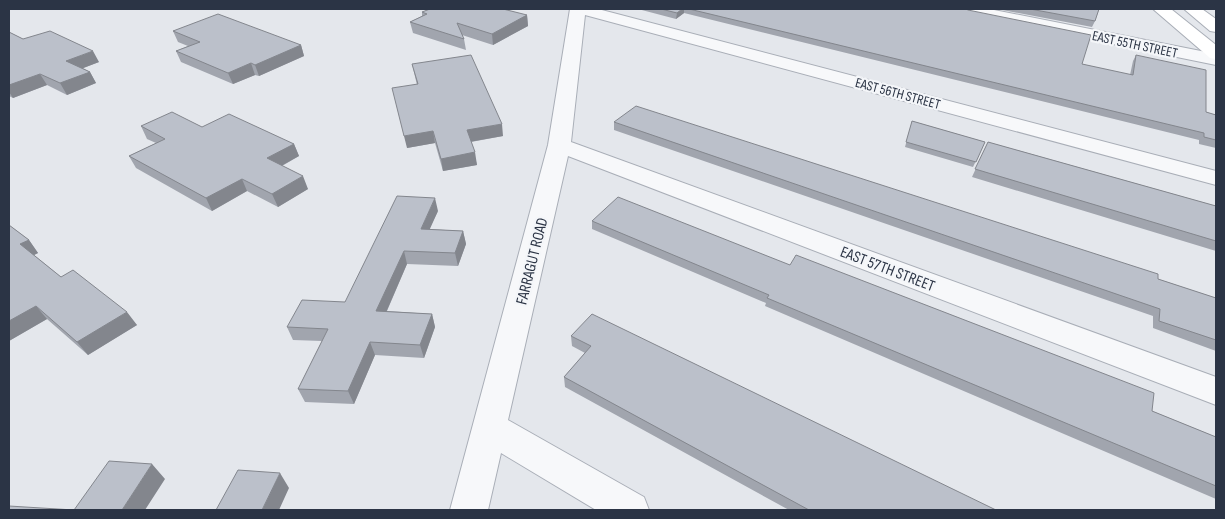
<svg xmlns="http://www.w3.org/2000/svg" width="1225" height="519" viewBox="0 0 1225 519" font-family="'Sofia Sans Condensed',sans-serif">
<rect width="100%" height="100%" fill="#e4e7ec"/>
<g fill="none" stroke-linecap="round" stroke-linejoin="round">
<defs>
<path id="street" d="M570,9h28l618,162v14l-631,-170 -14,127 645,235v28l-648,-249 -60,264 136,77 5,13h-53l-95,-57 -13,57h-38l98,-365z
M958,9h31l227,45v11l-250,-51z"/>
<path id="secondary" d="M1153,9h18l45,36v14l-6,-1z
M1184,9h18l14,10v13l-6,-1z"/>
</defs>
<use href="#street" stroke="#a9aeb7" stroke-width="2"/>
<use href="#secondary" stroke="#a9aeb7" stroke-width="2"/>
<use href="#street" fill="#f7f8fa" fill-rule="evenodd"/>
<use href="#secondary" fill="#fff" fill-rule="evenodd"/>
</g>
<path fill="#a1a5ae" d="M638,9h328l116,55 48,11 3,-14 3,-6 70,57 10,3v33l-17,-4v-4l-515,-127 -8,6z
M997,9h102l-4,12 -3,6z
M422,12l105,3 1,11 -35,19 -31,-10 2,4 2,11 -53,-17 -3,-11 12,-6z
M173,31l128,14 3,11 -45,20 -4,-1 -22,9 -52,-22 -5,-11 12,-5 -10,-4z
M9,32l14,7 76,23 -16,6 7,4 6,11 -29,12 -20,-10 -34,13 -4,-2z
M412,64l91,72 -32,6 6,23 -34,6 -8,-28 -28,5 10,-63z
M912,121l73,21 -12,25 -68,-20z
M614,122l544,157 58,19v53l-63,-23v-12l-539,-186z
M141,126l61,1 92,17 5,12 -17,10 26,23 -30,18 -31,-16 -35,20 -76,-43 -7,-12 27,-13 -9,-4z
M988,142l228,64v45l-244,-74z
M438,211l-9,18 34,2 3,13 -8,22 -51,-2 -20,47 45,3 3,13 -11,31 -49,-3 -21,49 -49,-2 -7,-13 24,-48 -29,-1 -6,-13 58,-25z
M592,221l560,190 64,26v62l-451,-193 1,-3 -174,-74z
M9,225l20,15 9,13 -4,2 27,22 76,48 -49,30 -41,-36 -38,22z
M571,336l425,174h-207l-224,-123 -1,-10 21,-24 -13,-7z"/>
<path fill="#83868d" d="M682,9h2v4l-8,6 1,-6z
M527,15l1,11 -35,19 -1,-11z
M301,45l3,11 -45,20 -4,-11z
M93,51l6,11 -26,10 -7,-11z
M251,63l4,12 -22,9 -5,-11z
M90,72l6,11 -29,12 -7,-12z
M40,74l7,11 -34,13 -4,-6v-7z
M502,124l1,12 -34,6 -2,-12z
M433,131l2,12 -28,5 -3,-12z
M294,144l5,12 -27,15 -5,-13z
M475,152l2,13 -34,6 -2,-12z
M303,176l5,13 -30,18 -6,-13z
M242,179l5,12 -35,20 -6,-13z
M435,198l3,13 -14,31 -3,-13z
M463,231l3,13 -8,22 -3,-13z
M29,240l9,13 -8,4 -10,-13z
M404,251l3,13 -26,60 -5,-13z
M36,306l11,13 -38,22v-20z
M127,312l10,13 -49,30 -11,-13z
M432,314l3,13 -11,31 -4,-13z
M370,342l5,13 -21,49 -6,-13z
M152,464l13,15 -20,31h-23z
M280,473l9,15 -10,22h-17z"/>
<path fill="#bbc0ca" stroke="#83868d" d="M430,9h73l24,6 -35,19 -35,-11 7,16 -54,-17 17,-8 -5,-2z
M661,9h21l-5,4z
M689,9h277l2,1 123,25 -9,29 51,11 3,-20 70,15v42l10,3v25l-12,-3v-4z
M1030,9h69l-4,12z
M218,14l83,31 -46,20 -4,-2 -23,10 -52,-22 24,-9 -27,-11z
M50,31l43,20 -27,10 24,11 -30,11 -20,-9 -31,11v-53l14,7z
M471,55l31,69 -35,6 8,22 -34,7 -8,-28 -29,5 -12,-48 26,-4 -6,-20z
M636,106l522,168v5l58,19v42l-57,-19 1,-12 -546,-187z
M172,112l30,15 27,-13 65,30 -27,14 36,18 -31,18 -30,-15 -36,19 -77,-42 36,-17 -24,-13z
M912,121l73,21 -9,20 -70,-20z
M988,142l228,64v35l-241,-72z
M397,196l38,2 -14,31 42,2 -8,22 -51,-2 -28,60 56,3 -12,31 -50,-3 -22,49 -50,-2 30,-60 -41,-2 15,-27 43,2z
M618,197l172,68 6,-10 358,138 -2,18 64,26v49l-449,-188 2,-3 -177,-74z
M9,225l20,15 -9,4 41,33 12,-7 54,42 -50,30 -41,-36 -27,15z
M592,314l404,196h-187l-245,-133 27,-31 -20,-10z
M109,461l43,3 -30,46h-48z
M238,470l42,3 -18,37h-46z
M9,506l65,4h-65z"/>
<g text-anchor="middle" stroke-width="4.5" stroke-linejoin="round" paint-order="stroke">
<g font-size="14" fill="#2b3445" stroke="#f4f6f9">
<text transform="translate(1135 44) rotate(12)" y="5">EAST 55TH STREET</text>
<text transform="translate(898 93) rotate(15)" y="5">EAST 56TH STREET</text>
</g>
<g font-size="16" fill="#2b3445" stroke="#f4f6f9">
<text transform="translate(531 261) rotate(-76)" y="6">FARRAGUT ROAD</text>
<text transform="translate(888 268) rotate(21)" y="6">EAST 57TH STREET</text>
</g>
</g>
<rect width="1225" height="519" fill="none" stroke="#2b3445" stroke-width="20"/>
</svg>
